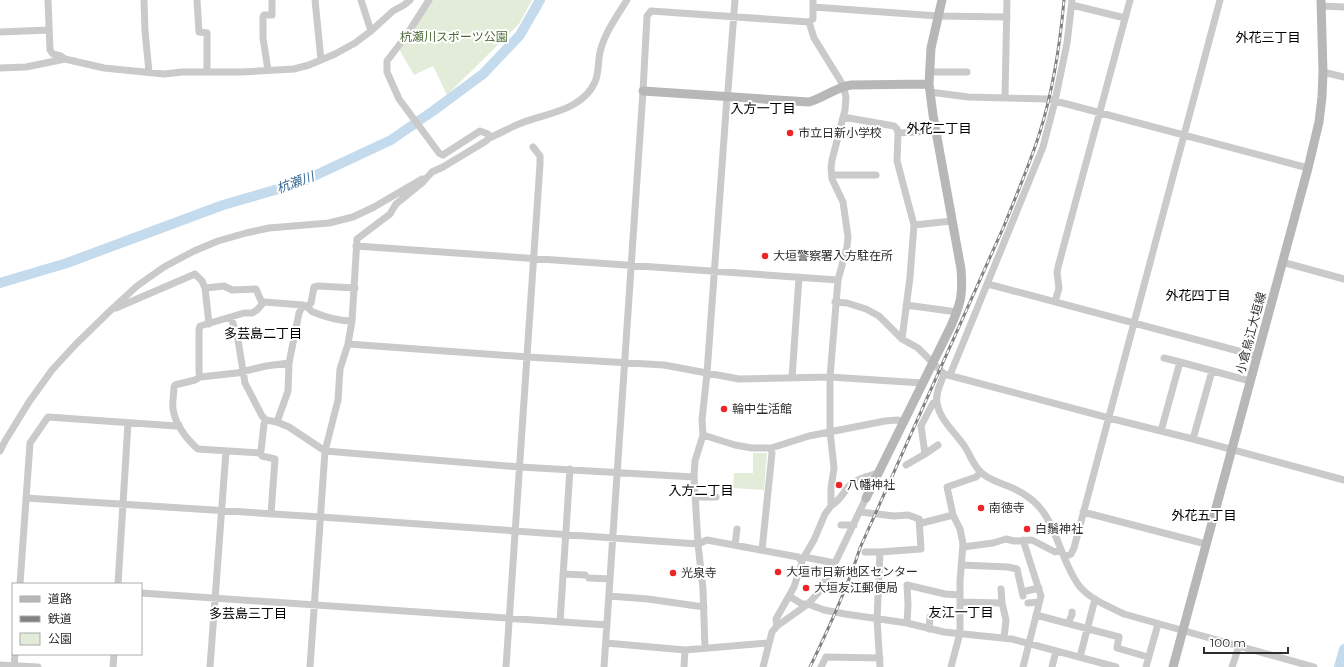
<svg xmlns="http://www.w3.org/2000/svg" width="1344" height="667" viewBox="0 0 1344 667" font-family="Montserrat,'Noto Sans JP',sans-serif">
<rect width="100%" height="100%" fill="#fff"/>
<path fill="#e2ecd9" d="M432,0h100l-13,24 -72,71 -14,-29 -19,9 -15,-26z
M753,453h14l-3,37 -31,-2 1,-15h19z"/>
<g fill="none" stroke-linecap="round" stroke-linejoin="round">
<path stroke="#c4dbed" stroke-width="10" d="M0,283l67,-20 156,-58 76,-22 92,-43 42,-29 50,-37 37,-39 20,-35
M1339,667l5,-18"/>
<path stroke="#cacaca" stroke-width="7" d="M48,0l2,50 3,4 8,2 4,3
M144,0l1,31 4,41
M197,0l2,32 8,1v39
M315,0l6,60
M361,0l10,31
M429,0l-23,36 -19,25v11l12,27 40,54 4,2 3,-2 34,-22 8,3 1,4
M1220,0l-146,548 -3,6 -7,3c5,11 9,22 17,31 11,12 29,19 43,26l190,53
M1072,5l53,13
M1321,6l23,1
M813,7l125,9 69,1
M0,32l49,-2
M0,68l26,-1 39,-8 39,9 60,6 18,-2h59l53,-3 15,-4 26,-11 20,-11 16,-12 22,-20 11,-6 6,-5
M268,70l-5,-32v-21l1,-2h8v-15
M929,72h38
M1323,72l21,5
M930,92l38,5 80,2 260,69
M1005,98l2,-98
M843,117l51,9 3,3 1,4 38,-2
M898,133l-1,28 17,64 -4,52 -8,62
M832,175h44
M914,225l38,-4
M356,246l482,34
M1282,262l62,17
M988,284l269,72
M835,302l12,1 19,6 13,7 23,23 16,9 26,26 165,44 84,21 151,41
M1055,302l4,-14 -2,-15 1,-6 72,-267
M906,305l51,7
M308,306l3,-3 3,-16 4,-1 37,2
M116,308l79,-34 7,7 3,7
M231,317l7,23 7,43 17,33 4,4 11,2 12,5 36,24 195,16 174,10
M209,324l-4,-36 19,-2 8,4 24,-1 6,14
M348,344l180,13 136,8 75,14 91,-2 92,6
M1164,358l16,4
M289,363l-23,3 -29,7 -37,4 -1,-5v-42l1,-4 44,-13h8l5,-3 7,-8 39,3c5,1 6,5 10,7 12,5 27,9 39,9
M944,374c-3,9 -9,19 -7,29 2,15 17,29 26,41 7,9 10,23 20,30 6,5 14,8 22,11 12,4 27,13 35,23 11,12 18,35 24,49
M950,375l93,-228 12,-46 12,-58 5,-43
M200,377l-5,3 -20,5 -1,2c0,7 -2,15 -1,22 2,15 14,31 25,40l62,4 2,3 13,3 -4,55
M792,378l7,-101
M277,422l11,-31 1,-28 10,-50 4,-8
M1161,431l19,-69 70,19
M703,435l32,10 17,3h19l38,-12 76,-15 12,-1 6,1
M1193,439l19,-68
M0,451l5,-10 24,-39 23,-32 24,-26 36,-35 25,-23 27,-19 30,-16 24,-10 28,-8 23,-5 60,-5 24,-6 21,-10 48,-28
M260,453l1,-2 3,-27 2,-4
M925,454l13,-9
M906,465l19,-11 -4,-28 12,-23h4
M695,497h21
M26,498l295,19 377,27 9,-4 91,17 2,2
M831,506c10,-7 10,-10 17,-19 7,-8 20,-11 30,-14
M860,512l34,4 14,-1 11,4 3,4 31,-8 7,14 3,15 -3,37v52l-9,34
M1083,512l123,32
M953,515l-6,-28 29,-10 5,-5
M841,525h13
M735,545l2,-16
M963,547l30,-4 13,-4 8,2 18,-1 23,12 6,-2
M762,550l10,-97 -1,-5
M865,552h15
M804,557l31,6
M800,559l4,-2 10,-17 11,-26 6,-8v-18l3,-20 -4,-37v-54l8,-97 9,-33 1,-10 -5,-35 -11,-23 -1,-11 1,-8 13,-50 1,-13 -3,-11 -3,-6 -26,-42 -5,-16 4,-3v-19
M961,565l47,2 9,2 6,27
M563,574l22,1
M589,578l21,1
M20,584l10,-141 18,-26 128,9 3,-1
M118,584l10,-161
M1001,589l1,14
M1022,592l17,-4
M141,593l466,32
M609,596l39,3 56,8
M789,596l13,8h6l16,6 21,4 62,9 37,9 68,7 104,28
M960,602l42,1 4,17 -2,18
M1028,603l11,-1
M1036,615l83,22 -2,11 31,9
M560,622l10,-153
M907,623l1,-18 -1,-20 38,9 15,1
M1068,623l4,-8v-3
M777,626l-1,-7 18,-32 8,-25 -2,-3
M929,629l1,-12
M606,643l79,7 83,-7
M705,648l-2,-59 -5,-45 -4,-67 1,-16 8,-26 -1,-15 5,-47 20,-276 1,-7 7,-90
M1080,657l15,-58
M0,665l38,2
M14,667l1,-13
M113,667l1,-13
M210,667l16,-216
M310,667l15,-216 13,-51 2,-31 8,-25 4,-23 5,-82 33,-25 6,-10 27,-22 9,-10 11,-5 43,-26 3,-3c10,-4 20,-10 30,-14 27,-11 63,-13 76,-42 4,-9 3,-21 5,-30 5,-20 17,-36 27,-52
M506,667l34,-503v-8l-7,-9
M604,667l39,-576 4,-75 4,-5 158,11
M684,667l1,-17
M763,667l9,-35 5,-6 31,-22 10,-11 17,-30 31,-65
M821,667l5,-10 54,1
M880,667l-3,-48 3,-67 41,-3 -2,-30
M1023,667l18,-71 -18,-56
M1052,667l4,-16
M1146,667l12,-43
M1232,667l7,-21"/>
<path stroke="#b7b7b7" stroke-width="9" d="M643,91l166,11c15,-4 27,-15 42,-17l78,-1
M866,498l85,-172c10,-23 12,-31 10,-57l-28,-154 -4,-31 2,-36 11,-48
M1173,667l135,-499 11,-46 3,-25 1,-25 -2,-72"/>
<defs>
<path id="rail" d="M810,667c19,-39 37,-78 50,-119l144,-322c12,-30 25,-60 35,-91 14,-44 21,-90 25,-135"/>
</defs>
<use href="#rail" stroke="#828282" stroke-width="3"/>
<use href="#rail" stroke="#fff" stroke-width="1.5" stroke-dasharray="4.5" stroke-linecap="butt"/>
</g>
<g fill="#ef2427" stroke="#fff" stroke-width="1.5">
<circle cx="790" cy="133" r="4"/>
<circle cx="765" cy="256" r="4"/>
<circle cx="724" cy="409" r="4"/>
<circle cx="839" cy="485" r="4"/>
<circle cx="981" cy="508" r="4"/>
<circle cx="1027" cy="529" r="4"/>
<circle cx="778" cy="572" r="4"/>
<circle cx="673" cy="573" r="4"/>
<circle cx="806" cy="588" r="4"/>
</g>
<g text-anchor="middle" stroke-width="4" stroke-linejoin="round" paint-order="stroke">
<g font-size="12" fill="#4d6b38" stroke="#fff">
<text x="454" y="41">杭瀬川スポーツ公園</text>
</g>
<g font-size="12" fill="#2d2d2d" stroke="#fff" text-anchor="start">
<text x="798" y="137">市立日新小学校</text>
<text x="773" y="260">大垣警察署入方駐在所</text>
<text x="732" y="413">輪中生活館</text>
<text x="847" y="489">八幡神社</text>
<text x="989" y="512">南徳寺</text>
<text x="1035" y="533">白鬚神社</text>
<text x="786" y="576">大垣市日新地区センター</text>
<text x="681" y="577">光泉寺</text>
<text x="814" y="592">大垣友江郵便局</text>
</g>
<g font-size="12" fill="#2d2d2d" stroke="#fff">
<text transform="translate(1251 333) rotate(-75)" y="4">小倉烏江大垣線</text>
</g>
<g font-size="13" fill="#000" stroke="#fff">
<text x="1268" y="42">外花三丁目</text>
<text x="763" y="113">入方一丁目</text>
<text x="939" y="133">外花二丁目</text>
<text x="1198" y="300">外花四丁目</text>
<text x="263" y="338">多芸島二丁目</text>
<text x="701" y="495">入方二丁目</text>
<text x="1204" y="520">外花五丁目</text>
<text x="961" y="617">友江一丁目</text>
<text x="248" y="618">多芸島三丁目</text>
</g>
<g font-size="13" font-style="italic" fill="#376a94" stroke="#fff">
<text transform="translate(295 182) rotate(-20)" y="5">杭瀬川</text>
</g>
</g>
<rect x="12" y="583" width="130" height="72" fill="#ffffff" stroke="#ababab"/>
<rect x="20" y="596" width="20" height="6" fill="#b7b7b7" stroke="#ababab"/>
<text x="48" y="603" font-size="12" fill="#2d2d2d">道路</text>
<rect x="20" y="616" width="20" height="6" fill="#828282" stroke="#ababab"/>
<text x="48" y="623" font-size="12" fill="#2d2d2d">鉄道</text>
<rect x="20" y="633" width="20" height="12" fill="#e2ecd9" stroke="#ababab"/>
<text x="48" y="643" font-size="12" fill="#2d2d2d">公園</text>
<path d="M1204 647v6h84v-6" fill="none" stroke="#2d2d2d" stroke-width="2"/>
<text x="1210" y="647" font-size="12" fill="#2d2d2d" stroke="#ffffff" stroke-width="3" paint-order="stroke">100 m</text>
</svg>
